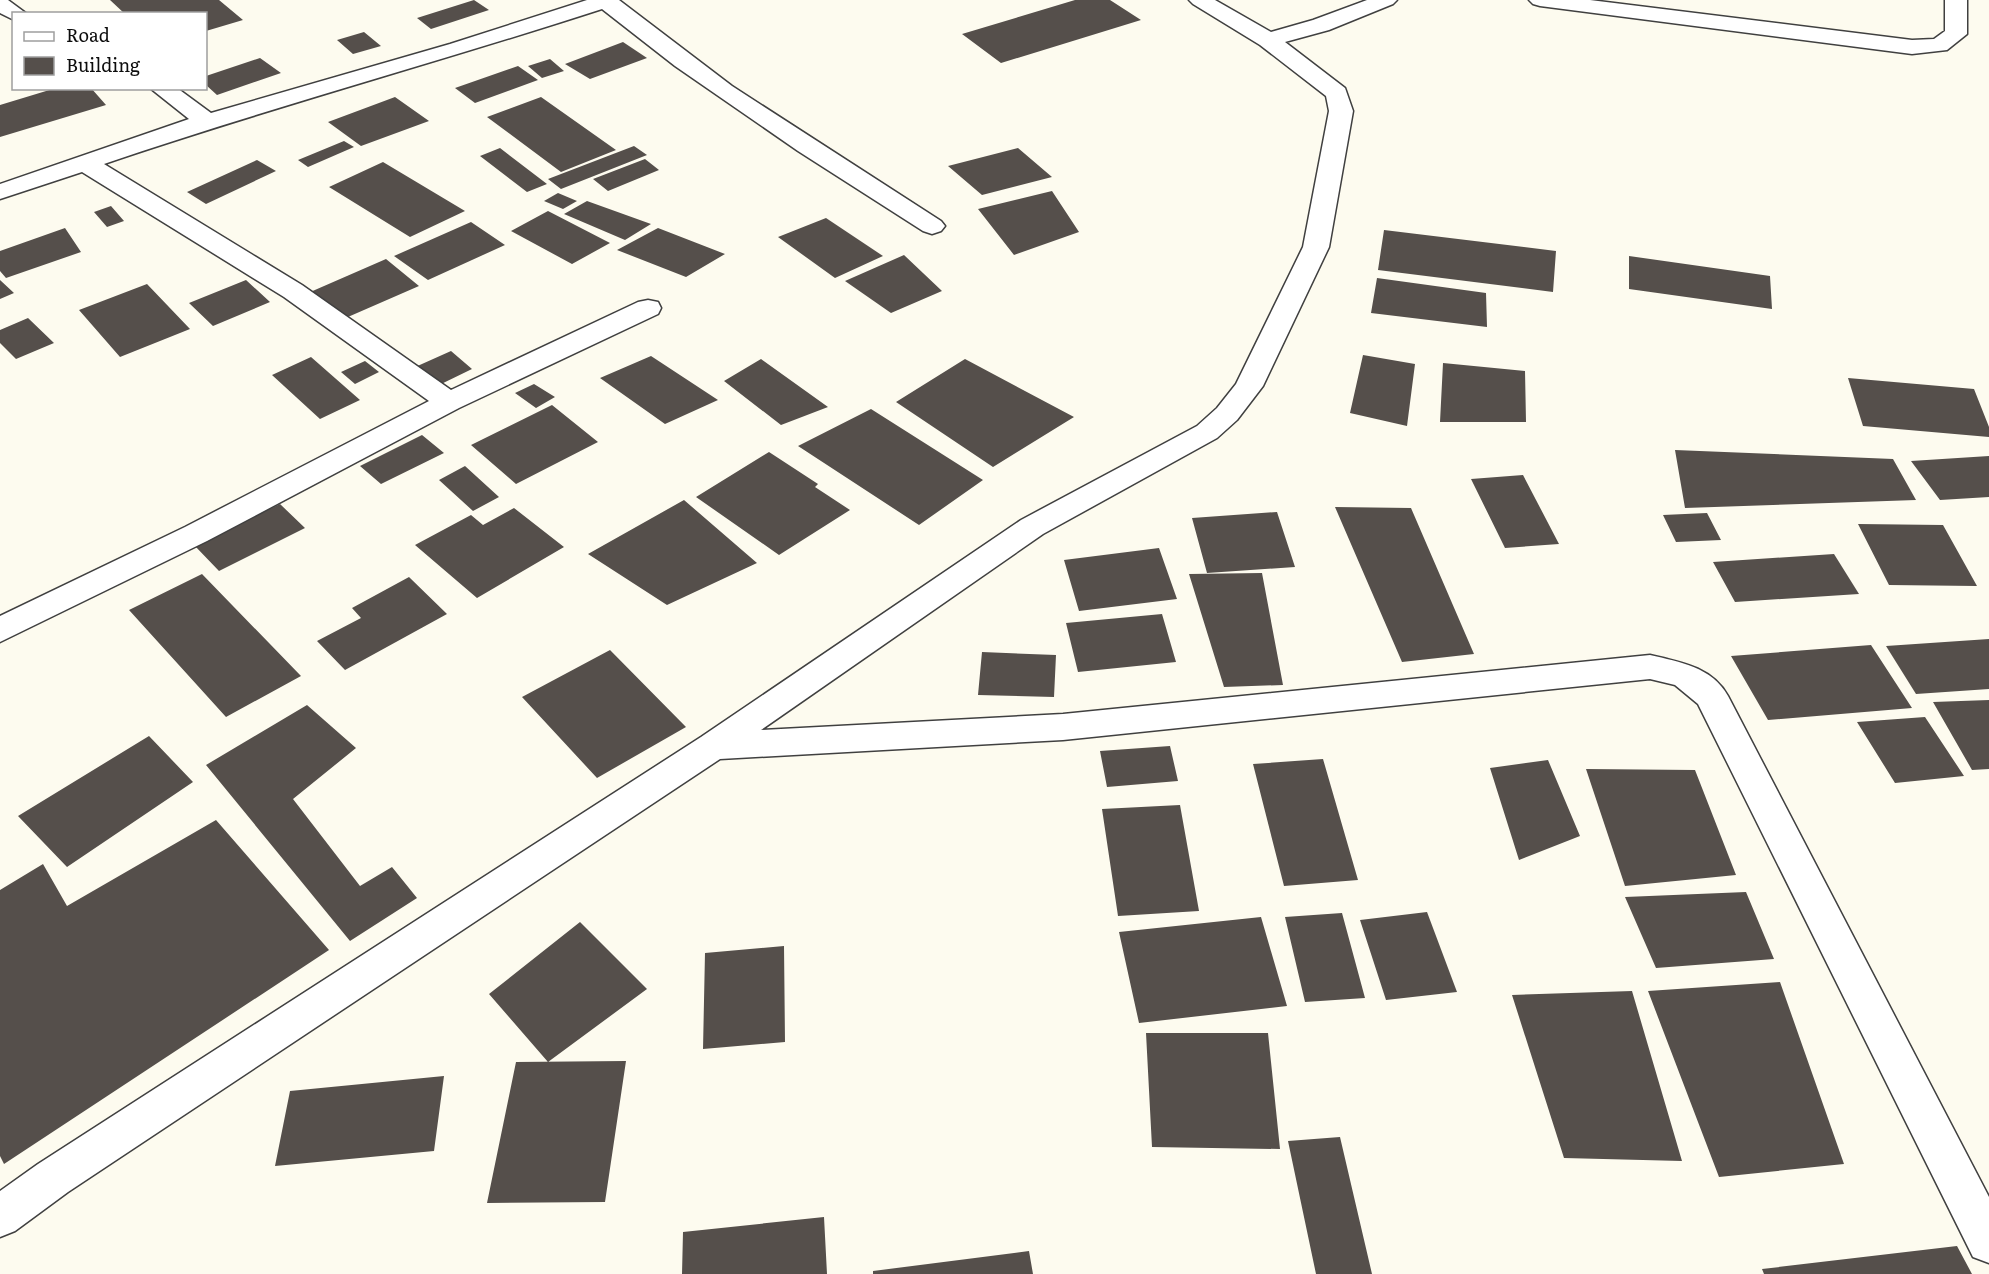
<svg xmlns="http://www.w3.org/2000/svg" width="1989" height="1274" viewBox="0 0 1989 1274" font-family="Literata,serif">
<rect width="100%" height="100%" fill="#fdfbef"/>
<path fill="#554f4b" d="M110,0h109l24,20 -37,11v-17h-81z
M474,0l15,10 -58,19 -14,-11z
M1075,0h35l31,20 -140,43 -39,-29z
M364,32l17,14 -28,8 -16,-14z
M623,42l24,16 -57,21 -25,-15z
M260,58l21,15 -64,22 -11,-10v-9z
M550,59l14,12 -22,7 -14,-12z
M518,66l20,14 -63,23 -20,-15z
M56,88h35l15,17 -106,32v-32z
M395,97l34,24 -68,25 -33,-24z
M541,97l75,53 -55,22 -74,-55z
M344,141l10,6 -46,20 -10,-7z
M634,146l13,9 -86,34 -13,-10z
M500,148l47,36 -20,8 -47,-36z
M1018,148l34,29 -70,18 -34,-29z
M645,159l14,11 -51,21 -15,-12z
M257,160l19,11 -70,33 -19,-12z
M383,162l82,49 -55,26 -81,-50z
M1052,191l27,41 -65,23 -36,-46z
M558,193l19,8 -14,8 -19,-8z
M587,201l64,23 -26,16 -61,-26z
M111,206l13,15 -17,6 -13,-15z
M548,211l62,32 -38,21 -61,-33z
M826,218l57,38 -48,22 -57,-41z
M471,222l34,23 -77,35 -34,-24z
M65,228l16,24 -75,26 -6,-7v-20z
M658,228l67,26 -39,23 -69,-27z
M1384,230l172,21 -3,41 -175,-22z
M904,255l38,36 -51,22 -46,-32z
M1629,256l141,20 2,33 -143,-20z
M386,259l33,27 -78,34 -33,-27z
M1377,278l109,15 1,34 -116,-14z
M0,280l14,13 -14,6z
M246,280l24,22 -57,24 -24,-23z
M147,284l43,45 -70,28 -41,-47z
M28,318l26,25 -38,16 -16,-16v-13z
M451,351l21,18 -37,18 -22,-19z
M1363,355l52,9 -8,62 -57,-13z
M651,356l67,44 -53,24 -65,-46z
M311,357l49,43 -40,19 -48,-44z
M761,359l67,48 -47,18 -57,-44z
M965,359l109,58 -81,50 -97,-65z
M365,361l14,11 -24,12 -14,-12z
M1443,363l82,8 1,51h-86z
M1848,378l126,11 15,38v10l-126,-11z
M534,384l21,13 -19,11 -21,-15z
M552,405l46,37 -82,42 -45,-39z
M871,409l112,71 -64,45 -121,-79z
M422,435l22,18 -63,31 -21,-18z
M1675,450l218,9 23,41 -231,8z
M769,452l49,32 -3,3 35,23 -71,45 -83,-58z
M1989,456v41l-49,3 -29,-39z
M465,466l34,31 -26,14 -34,-31z
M1523,475l36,69 -54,4 -34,-69z
M684,500l73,63 -90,42 -79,-51z
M280,504l25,24 -86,43 -25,-26z
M1335,507l76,1 63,146 -72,8z
M514,508l50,39 -87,51 -62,-53 56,-30 12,10z
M1277,512l18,55 -88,6 -15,-55z
M1707,513l14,27 -45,2 -13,-27z
M1858,524l85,1 34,61 -88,-1z
M1159,548l18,51 -98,12 -15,-51z
M1834,554l25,40 -124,8 -22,-40z
M1262,573l21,112 -59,2 -35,-113z
M202,574l99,102 -75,41 -97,-107z
M409,577l38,37 -102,56 -28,-29 44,-23 -9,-10z
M1162,614l14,48 -98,10 -12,-49z
M1989,639v50l-73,5 -30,-48z
M1871,645l41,63 -144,12 -37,-64z
M610,650l76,77 -89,51 -75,-81z
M982,652l74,3 -2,42 -76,-2z
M1989,700v69l-17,1 -39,-68z
M307,705l49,43 -63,51 67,87 32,-19 25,31 -67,43 -144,-176z
M1925,717l39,59 -69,7 -38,-61z
M149,736l44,46 -126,85 -49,-51z
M1170,746l8,35 -71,6 -7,-36z
M1323,759l35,121 -74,6 -31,-122z
M1548,760l32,76 -61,24 -29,-92z
M1586,769l109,1 41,105 -111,11z
M1180,805l19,106 -81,5 -16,-107z
M216,820l113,130 -325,214 -4,-8v-266l43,-26 24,42z
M1746,892l28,67 -118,9 -31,-71z
M1427,912l30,80 -71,8 -26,-80z
M1342,913l23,85 -60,4 -20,-85z
M1261,917l26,89 -148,17 -20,-91z
M580,922l67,67 -99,73 -59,-68z
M784,946l1,96 -82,7 2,-96z
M1780,982l64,182 -125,13 -71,-186z
M1632,991l50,170 -118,-3 -52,-163z
M1146,1033h122l12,116 -128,-2z
M626,1061l-21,141 -118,1 29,-141z
M444,1076l-10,75 -159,15 15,-75z
M1340,1137l32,137h-56l-28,-133z
M824,1217l3,57h-145l1,-42z
M1957,1246l15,28h-208l-2,-5z
M1029,1251l4,23h-160v-3z"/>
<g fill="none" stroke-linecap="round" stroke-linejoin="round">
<defs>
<path id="minor" d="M0,0h8l19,14h-13v6l-14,-7z
M587,0h32l113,86 209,135 4,5 -4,5 -9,3 -9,-3 -125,-80 -123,-85 -73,-57c-166,54 -334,99 -498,155l198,121 149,105 187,-88 10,-2 10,2 3,6 -3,6 -199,94 -252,133 -207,101v-26l185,-89 244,-126 -145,-104 -202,-125 -82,27v-15l189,-65 -39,-31h27l34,25 239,-69z
M1189,0h26l56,32 42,-12 54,-20h30l-4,4 -64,26 -44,12 60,46 8,23 -24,136 -66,139 -26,34 -20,18 -174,96 -282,196 302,-16 587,-59c30,7 62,12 78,41l261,501v66l-16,-6 -275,-553 -23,-19 -25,-6 -587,61 -343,19 -652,433 -53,39 -15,6v-46l38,-27 663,-427 320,-217 176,-94 20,-18 19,-24 67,-137 26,-136 -3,-15 -66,-51 -67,-41z
M1529,0h61l322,40 22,-1 11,-8v-31h22v34l-20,16 -35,4 -372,-48 -7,-2z"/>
</defs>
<use href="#minor" stroke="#404040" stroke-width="3"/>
<use href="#minor" fill="#fff" fill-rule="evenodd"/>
</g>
<rect x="12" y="12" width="195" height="78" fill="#ffffff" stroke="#9e9e9e" stroke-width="1.5"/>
<rect x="24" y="32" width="30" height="9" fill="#ffffff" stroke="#9e9e9e" stroke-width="1.5"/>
<text x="66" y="42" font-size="18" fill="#0d0d0d">Road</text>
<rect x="24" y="57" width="30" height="18" fill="#554f4b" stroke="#9e9e9e" stroke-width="1.5"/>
<text x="66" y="72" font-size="18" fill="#0d0d0d">Building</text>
</svg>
